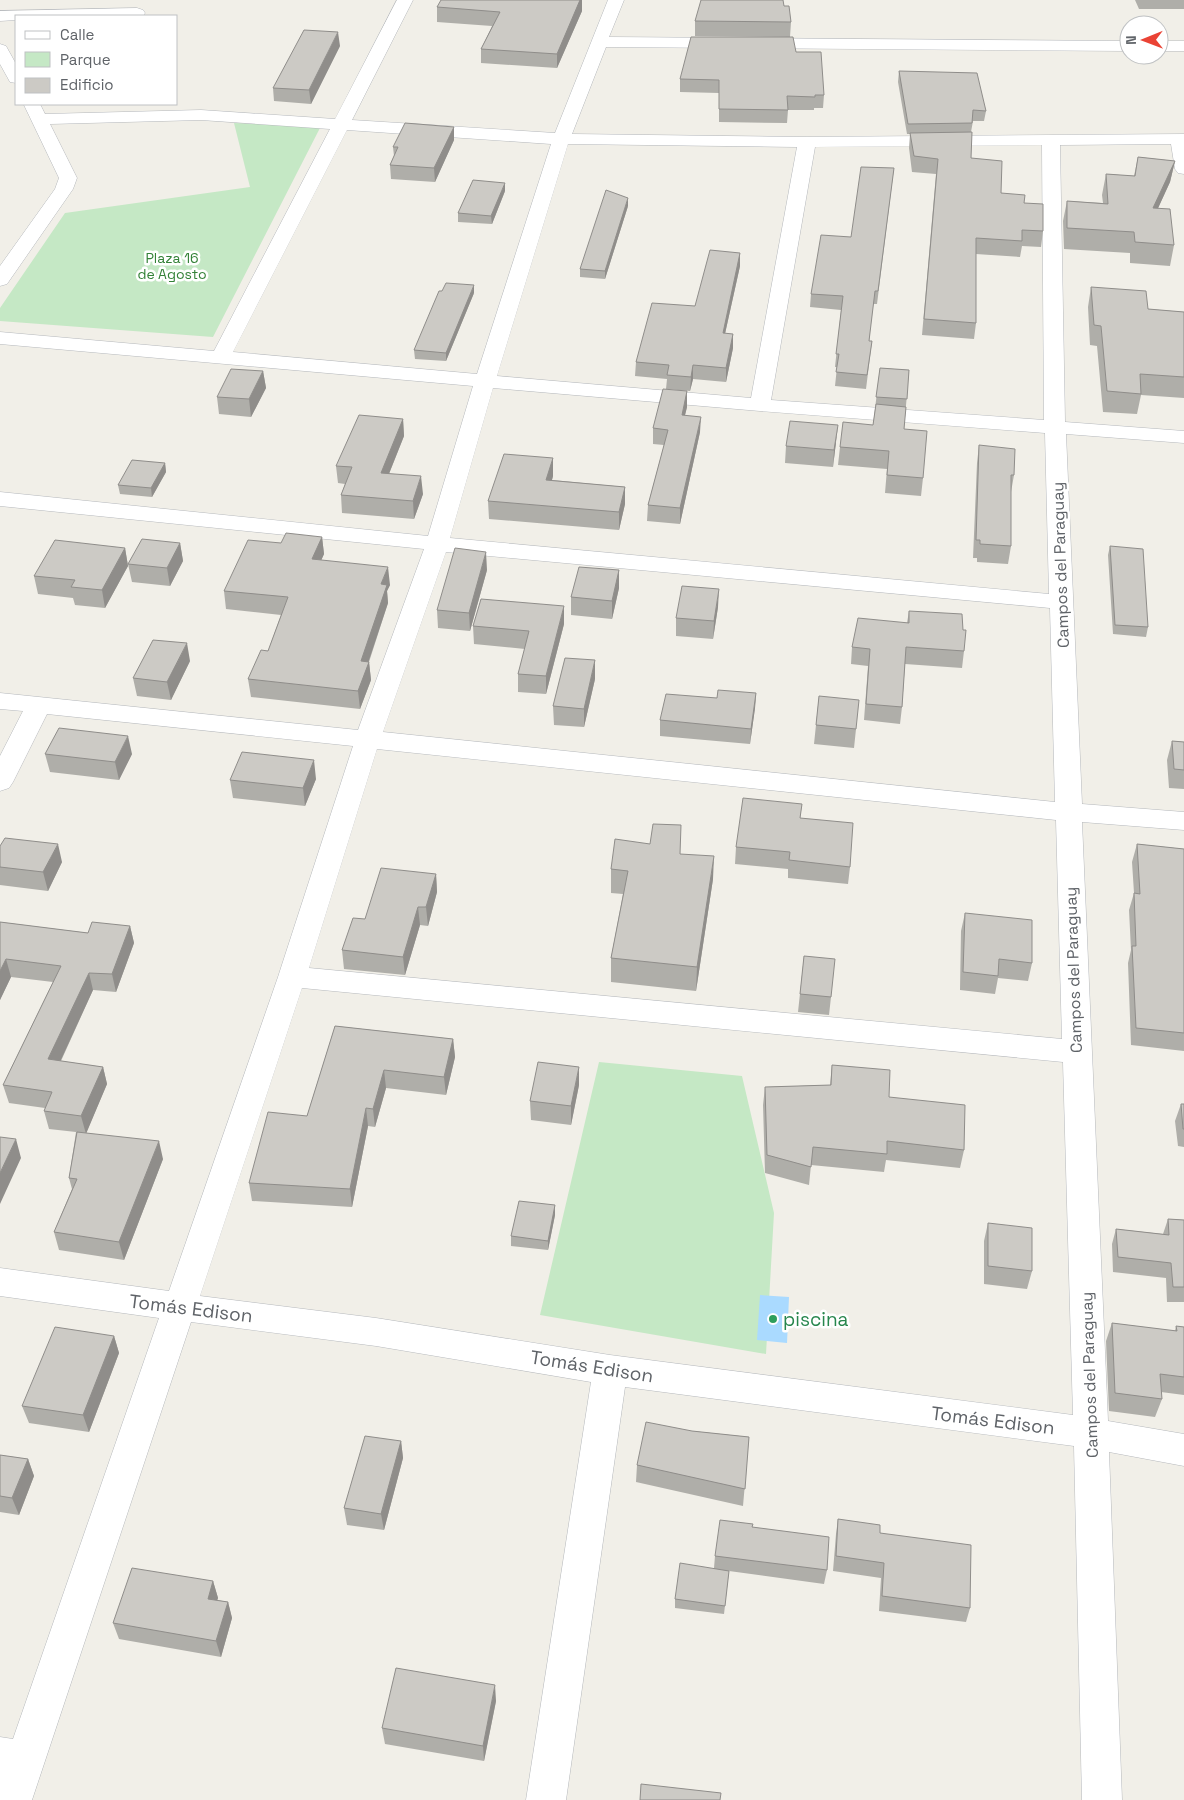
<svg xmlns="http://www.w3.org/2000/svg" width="1184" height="1800" viewBox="0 0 1184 1800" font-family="'Space Grotesk',sans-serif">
<rect width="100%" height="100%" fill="#f1efe8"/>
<path fill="#c5e8c5" d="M234,123l87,3 -108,211 -213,-16v-13l65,-95 185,-26z
M599,1062l143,14 32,137 -8,141 -226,-39z"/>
<path fill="#aadaff" d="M760,1295l29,2 -2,46 -30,-3z"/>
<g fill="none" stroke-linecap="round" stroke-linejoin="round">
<defs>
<path id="minor" d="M397,0h16l-61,120 203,13 53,-133h16l-15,37 520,4v10l-523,-4 -34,87 235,3 377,-3v40l-6,-1 -3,-4 -4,-25 -111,1 5,277 119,9v12l-118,-9 16,370 102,8v18l-102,-8 26,599 76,13v32l-75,-14 13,348h-40l-8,-354 -449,-59 -59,413h-40l65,-418 -215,-36 -185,-24 -159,478h-32v-63l13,2 146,-421 -159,-22v-28l169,23 109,-314 75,-231 -306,-32 -34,68 -4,6 -9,3v-35l23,-45 -23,-2v-16l358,37 66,-181 -424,-43v-14l428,44 45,-150 -473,-42v-12l214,19 116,-222 -129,-9 -151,4 27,54 -4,11 -66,95 -7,2v-20l55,-77 4,-11 -35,-73 16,-1 5,10 156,-4 134,9zM347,130l204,14 -74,230 -244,-22zM568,144l229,3 -46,251 -254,-22zM1042,145l2,275 -273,-20 44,-253zM493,388l267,23 285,22 4,161 -599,-56zM446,552l604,56 5,194 -672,-70zM377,749l679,71 6,219 -753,-71zM302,988l761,74 10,353 -463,-60 -234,-37 -176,-22z
M137,8l6,2 2,3 -2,3h-127v4l-16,1v-10z
M1159,41h25v10h-25z
M0,44l6,2 10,18v19l-6,-1 -10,-18z"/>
</defs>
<use href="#minor" stroke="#b5b8bc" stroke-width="1"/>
<use href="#minor" fill="#fff" fill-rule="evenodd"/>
</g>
<path fill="#afaea9" d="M1135,0h49v9h-45z
M581,1l1,10 -25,57 -76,-5v-14l11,-23 -55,-4v-15z
M784,6l7,16 -1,15 -95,-1v-15z
M340,46l-29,58 -37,-3 -1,-13z
M796,52l28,43 -1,13h-9v2h-26l-1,13 -68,-1v-29l-39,-1v-13z
M899,71l87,40 -2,10h-11l-2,11v26l30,35 23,10 19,28 -2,16 -19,-1 -2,11 -44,-3v69l-2,16 -52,-4 14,-161 -24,-2 -3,-24 1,-14h-3l-9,-52z
M454,127v13l-19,42 -44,-3 -1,-14 4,-9 -1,-9z
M1138,157l37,4 -5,21 -12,26 16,37 -4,21 -40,-3v-10l-66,-4 -1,-28 4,-20 36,2 -1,-8 4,-21 28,2z
M894,168l-17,136h-4l-4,37h3l-6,48 -31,-3 2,-19h-2l6,-57 -31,-3 1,-13 40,-57z
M505,191l-13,33 -34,-2v-9z
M628,206l-23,73 -25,-2v-8z
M740,253v13l-15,68h8v14l-7,34 -33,-3 -3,12 -24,-2 1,-10 -32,-3 1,-14 59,-56z
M1091,287l57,22 36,3v86l-43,-3 -4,19 -34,-2 -6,-66 -7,-1 -2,-38z
M474,293l-28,68 -31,-2 -1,-9z
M880,368l29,2 -5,59 19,49 -2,18 -36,-3 2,-24 -49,-4 2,-18 33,-22z
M263,371l3,17 -15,29 -32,-3 -2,-17z
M687,391v16l-2,8 15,17 -20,92 -33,-3 1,-16 16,-60 -11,-1v-16z
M403,419l1,17 -15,38 34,20 -9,25 -72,-6 -1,-18 4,-11 -7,-1 -2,-17z
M836,442l-3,25 -48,-4 1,-17z
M979,445l35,30 -3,17v54l-3,18 -31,-2v-4h-4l4,-95z
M553,458v18l-1,4 73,7v17l-6,26 -130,-11 -1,-18z
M165,463l1,9 -14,25 -32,-3 -2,-9z
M322,537l2,17 -3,6 69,25 -3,6 1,12 -19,59 2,18 -11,29 -109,-12 -3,-18 20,-28 13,-36 -55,-6 -2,-18z
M180,543l3,18 -13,25 -38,-4 -4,-18z
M1110,546l38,81 -2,10 -33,-3 -5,-79z
M125,548l3,18 -23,42 -30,-3 -2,-7 -35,-4 -4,-18z
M487,570l-17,61 -32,-3 -1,-18z
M619,570v18l-7,31 -41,-4v-18z
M718,607l-5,32 -37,-3v-18z
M909,611l55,40 -2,17 -57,-4 -3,43 -2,17 -36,-4 4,-54 -17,-2 1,-17 55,-24z
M564,624l-18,70 -28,-2v-18l7,-25 -51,-5 -1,-18z
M190,661l-19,39 -34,-4 -4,-18z
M595,679l-11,48 -30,-2 -1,-19z
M756,693l-1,15 -5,36 -90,-8v-16l57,-22z
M819,696l37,33 -2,19 -40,-4z
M1172,741l12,1v47l-15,-1 -2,-28z
M45,754h87l-13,26 -69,-8z
M316,779l-11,27 -72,-8 -3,-18z
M802,804l-2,14 50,49 -2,17 -60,-6v-9l-53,-5 1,-17z
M1137,844l47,5v202l-53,-6 -3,-82 3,-13 -2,-40 5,-17 -2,-31z
M0,846l62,16 -14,29 -48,-6z
M680,854l33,25 -17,112 -85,-9v-24l12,-64 -12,-1v-24z
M436,874l1,18 -9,34 -8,-1 -15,50 -61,-6 -2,-19z
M965,913l67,50 -4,18 -30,-3 -3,16 -35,-4 1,-59z
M0,922l88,11 42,-7 4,17 -18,49 -23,-2 -32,71 42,6 4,17 -21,49 77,26 -39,101 -65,-10 -5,-18 18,-43 -3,-11 7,-46 -27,-3 -5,-18 1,-3 -36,-5 -6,-18 50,-103 -42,-5 -11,23z
M804,956l27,41 -2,18 -31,-3z
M335,1026l118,13 2,18 -9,38 -60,-7 -11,39 -7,-1 -16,81 -100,-6 -3,-18 58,-67z
M832,1065l57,32 75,53 -4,18 -74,-8 -2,12 -73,-7 -2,20 -44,-12 -2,-68 2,-18 65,-2z
M579,1085l-8,40 -40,-5 -1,-19z
M1181,1104h3v43l-6,-1 -3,-25z
M555,1205v10l-7,35 -37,-4v-10z
M1168,1219l16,1v82h-17l-1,-24 -53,-6 -1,-28 4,-15 47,5z
M988,1223l44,48 -5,18 -43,-5v-43z
M1112,1323l63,8 1,-5 8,1v68l-23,-3 1,7 -7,18 -46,-6 -3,-70z
M114,1336l5,17 -30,79 -60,-9 -7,-17z
M692,1431l57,6 -6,69 -107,-24 1,-17z
M401,1441l2,17 -19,72 -37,-5 -3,-17z
M0,1455l28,4 6,17 -15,39 -19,-3z
M838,1519l42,14 90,75 -4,14 -87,-11 2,-33 -48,-7 3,-37z
M752,1527l75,43 -3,14 -95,-13 -5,43 -49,-6v-9l39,-31 1,-12z
M213,1581l5,17 -1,2 11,2 4,16 -11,39 -102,-18 -6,-16z
M496,1701l-12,60 -99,-17 -3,-16z"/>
<path fill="#8f8d8a" d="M578,0h4v11l-25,57v-14z
M338,32l2,14 -29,58 -2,-14z
M454,127v13l-19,42 -1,-14z
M1175,161l-5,21 -21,46 4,-20z
M505,183v8l-13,33 -1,-8z
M628,198v8l-23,73v-8z
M740,253v13l-18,81 1,-14z
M474,285v8l-28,68v-8z
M733,334v14l-7,34v-14z
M693,365v14l-3,12 1,-14z
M263,371l3,17 -15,29 -2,-18z
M687,391v16l-6,24 1,-16z
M701,417l-1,15 -20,92v-16z
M403,419l1,17 -22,55 -1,-18z
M838,425l-2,17 -3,25 1,-17z
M553,458v18l-6,22 -1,-18z
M165,463l1,9 -14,25 -1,-9z
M421,476l2,18 -9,25 -1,-18z
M625,487v17l-6,26v-18z
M322,537l2,17 -10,23 -2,-18z
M180,543l3,18 -13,25 -3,-18z
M125,548l3,18 -23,42 -3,-18z
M486,552l1,18 -17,61 -1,-18z
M388,567l2,18 -3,6 1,12 -22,66 3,-7 2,18 -11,29 -2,-18 3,-30 20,-77z
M619,570v18l-7,31v-18z
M719,589l-1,18 -5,32 1,-18z
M564,606v18l-18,70v-18z
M187,643l3,18 -19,39 -4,-18z
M595,660v19l-11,48v-18z
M756,693l-1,15 -5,36 1,-15z
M128,736l4,18 -13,26 -4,-18z
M314,760l2,19 -11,27 -2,-18z
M58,844l4,18 -14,29 -5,-19z
M714,856l-1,23 -17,112 1,-24z
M436,874l1,18 -9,34 -2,-19z
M418,907l2,18 -15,50 -2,-18z
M130,926l4,17 -18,49 -4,-18z
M6,959l5,18 -11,23v-29z
M89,973l4,17 -40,87 -5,-18z
M453,1039l2,18 -9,38 -2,-18z
M103,1067l4,17 -21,50 -5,-18z
M579,1067v18l-8,40v-19z
M384,1070l2,18 -11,39 -2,-18z
M366,1108l2,18 -16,81 -2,-18z
M16,1139l5,19 -21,46v-31z
M159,1141l4,18 -39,101 -5,-18z
M555,1205v10l-7,35v-9z
M114,1336l5,17 -30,79 -6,-17z
M401,1441l2,17 -19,72 -3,-16z
M28,1459l6,17 -15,39 -7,-17z
M213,1581l5,17 -6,17 -4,-16z
M228,1602l4,16 -11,39 -5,-16z
M495,1685l1,16 -12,60 -1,-15z"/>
<path fill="#cccac5" stroke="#8f8d8a" d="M441,0h139l-23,54 -76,-5 19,-37 -63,-5z
M701,0h82l1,6h5l2,16 -96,-1z
M304,30l34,2 -29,58 -36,-2z
M691,37h102l3,15h25l3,43h-9v2l-28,-1 1,14 -69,-1v-29l-39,-1z
M899,71l78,2 9,38 -13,-1 -1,13 -64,1z
M405,123l49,4 -20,41 -44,-3 8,-18h-5z
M972,132l-1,26 31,3 -1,32 24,2 -1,8 19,1v27l-21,-1v11l-46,-3v85l-52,-4 14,-160 -24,-3 -4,-23z
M1138,157l37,4 -22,47 17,1 4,36 -39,-3 -1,-10 -67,-4v-27l41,3 -2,-30 29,2z
M861,167l33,1 -16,123h-3l-6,50h3l-5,34 -31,-3 3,-18h-3l7,-58 -32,-2 10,-59 30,2z
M473,180l32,3 -14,33 -33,-3z
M606,190l22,8 -23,73 -25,-2z
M710,250l30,3 -17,80 10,1 -7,34 -33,-3 -2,12 -24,-2 2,-10 -33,-3 16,-59 43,3z
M446,283l28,2 -28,68 -32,-3 25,-59h3z
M1091,287l55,4 2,18 36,3v65l-44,-3 1,20 -34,-3 -6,-65 -7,-1z
M880,368l29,2 -2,29 -31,-2z
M231,369l32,2 -14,28 -32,-2z
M663,389l24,2 -5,24 19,2 -21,91 -32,-3 20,-75 -15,-2z
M876,404l30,3 -2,22 23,2 -4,47 -36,-3 2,-24 -49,-4 3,-25 30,3z
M359,415l44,4 -22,54 40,3 -8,25 -72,-6 11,-28 -16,-1z
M790,421l48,4 -4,25 -48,-4z
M979,445l36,4 -1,26h-3v71l-31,-2v-4h-4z
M504,454l49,4 -7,22 79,7 -6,25 -131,-11z
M132,460l33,3 -14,25 -33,-3z
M286,533l36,4 -10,22 76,8 -7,17 6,1 -26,76 8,1 -11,29 -110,-12 13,-29 7,1 20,-54 -64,-6 24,-51 33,3z
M142,539l38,4 -13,25 -39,-4z
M55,540l70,8 -23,42 -31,-3 4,-7 -41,-4z
M1110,546l33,3 5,78 -33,-2z
M455,548l31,4 -17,61 -32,-3z
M579,567l40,3 -7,31 -41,-4z
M682,586l37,3 -5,32 -38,-3z
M481,599l83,7 -18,70 -28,-2 11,-43 -56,-5z
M909,611l53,3 1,16h3l-2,21 -58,-4 -4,60 -36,-3 4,-55 -18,-2 6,-29 51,5z
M153,640l34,3 -20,39 -34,-4z
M565,658l30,2 -11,49 -31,-3z
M718,690l38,3 -5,36 -91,-9 6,-26 51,4z
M819,696l40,4 -3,29 -40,-4z
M59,728l69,8 -13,26 -70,-8z
M1172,741l12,1v28l-10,-1z
M242,752l72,8 -11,28 -73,-8z
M743,798l59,6 -2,14 53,5 -3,44 -61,-7 1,-8 -54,-5z
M653,824l28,1 -1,29 34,2 -17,111 -86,-9 17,-87 -17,-2 4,-30 35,5z
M5,838l53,6 -15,28 -43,-5v-21z
M1137,844l47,5v184l-48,-5 -4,-82h4l-2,-53 6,1z
M381,868l55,6 -10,33h-8l-15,50 -61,-7 11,-32 12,1z
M965,913l67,7v43l-33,-4 -1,17 -35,-4z
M0,922l88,11 4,-11 38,4 -18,48 -23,-1 -41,86 55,8 -22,49 -37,-5 8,-19 -49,-7 58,-119 -55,-7 -6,12z
M804,956l31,3 -4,38 -31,-3z
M335,1026l118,13 -9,38 -60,-7 -11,39 -7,-1 -16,81 -101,-6 19,-71 39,4z
M538,1062l41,5 -8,39 -41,-5z
M832,1065l58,5 -1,27 76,8 -1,45 -77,-9v13l-74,-7 -2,20 -44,-12 -2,-68 66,-2z
M1181,1104h3v25h-1z
M77,1132l82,9 -40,101 -65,-10 23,-53 -8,-1z
M0,1137l16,2 -16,34z
M519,1201l36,4 -7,36 -37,-5z
M1168,1219l16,1v67h-11l-2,-24 -53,-6 -2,-28 53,6z
M988,1223l44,5v43l-44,-5z
M1112,1323l65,8 -1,-5 8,1v50l-24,-3 2,25 -47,-6z
M55,1327l59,9 -31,79 -61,-9z
M646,1422l46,9 57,6 -4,52 -108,-24z
M365,1436l36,5 -20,73 -37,-6z
M0,1455l28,4 -16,39 -12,-2z
M838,1519l42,6v8l91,12 -1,63 -88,-12 2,-33 -48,-7z
M720,1520l33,4 -1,3 77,10 -2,33 -112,-14z
M680,1563l49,8 -4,35 -50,-7z
M132,1568l81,13 -5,18 20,3 -12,39 -103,-18z
M396,1668l99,17 -12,61 -101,-18z
M641,1784l80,9 -1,7h-80z"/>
<circle fill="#2e9e5b" stroke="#fff" stroke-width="2" cx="773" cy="1319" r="5"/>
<g text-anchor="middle" stroke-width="5" stroke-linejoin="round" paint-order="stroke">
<g font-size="14" fill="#348238" stroke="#fff">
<text x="172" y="263">Plaza 16<tspan x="172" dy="16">de Agosto</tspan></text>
</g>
<g font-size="16" fill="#5f6368" stroke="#fff">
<text transform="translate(1060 565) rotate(-92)" y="6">Campos del Paraguay</text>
<text transform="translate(1073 970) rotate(-92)" y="6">Campos del Paraguay</text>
<text transform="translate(1089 1375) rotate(-92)" y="6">Campos del Paraguay</text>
</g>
<g font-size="19" fill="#5f6368" stroke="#fff">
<text transform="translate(191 1308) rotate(7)" y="7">Tomás Edison</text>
<text transform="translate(592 1366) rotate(9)" y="7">Tomás Edison</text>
<text transform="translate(993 1420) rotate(7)" y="7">Tomás Edison</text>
</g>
<g font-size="19" fill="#27864d" stroke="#fff" text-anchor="start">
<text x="783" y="1326">piscina</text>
</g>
</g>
<rect x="15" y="15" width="162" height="90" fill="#ffffff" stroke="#bfc1c3"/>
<rect x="25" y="31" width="25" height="8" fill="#ffffff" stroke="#bfc1c3"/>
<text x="60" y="40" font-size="15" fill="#5f6368">Calle</text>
<rect x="25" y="52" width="25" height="15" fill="#c5e8c5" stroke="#bfc1c3"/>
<text x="60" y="65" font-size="15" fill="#5f6368">Parque</text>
<rect x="25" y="78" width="25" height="15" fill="#cccac5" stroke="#bfc1c3"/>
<text x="60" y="90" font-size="15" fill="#5f6368">Edificio</text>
<g transform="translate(1144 40) rotate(269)"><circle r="24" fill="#ffffff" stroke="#bfc1c3"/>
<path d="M0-4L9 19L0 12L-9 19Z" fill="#ea4335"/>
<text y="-8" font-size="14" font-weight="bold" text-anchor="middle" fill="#5f6368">N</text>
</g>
</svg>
